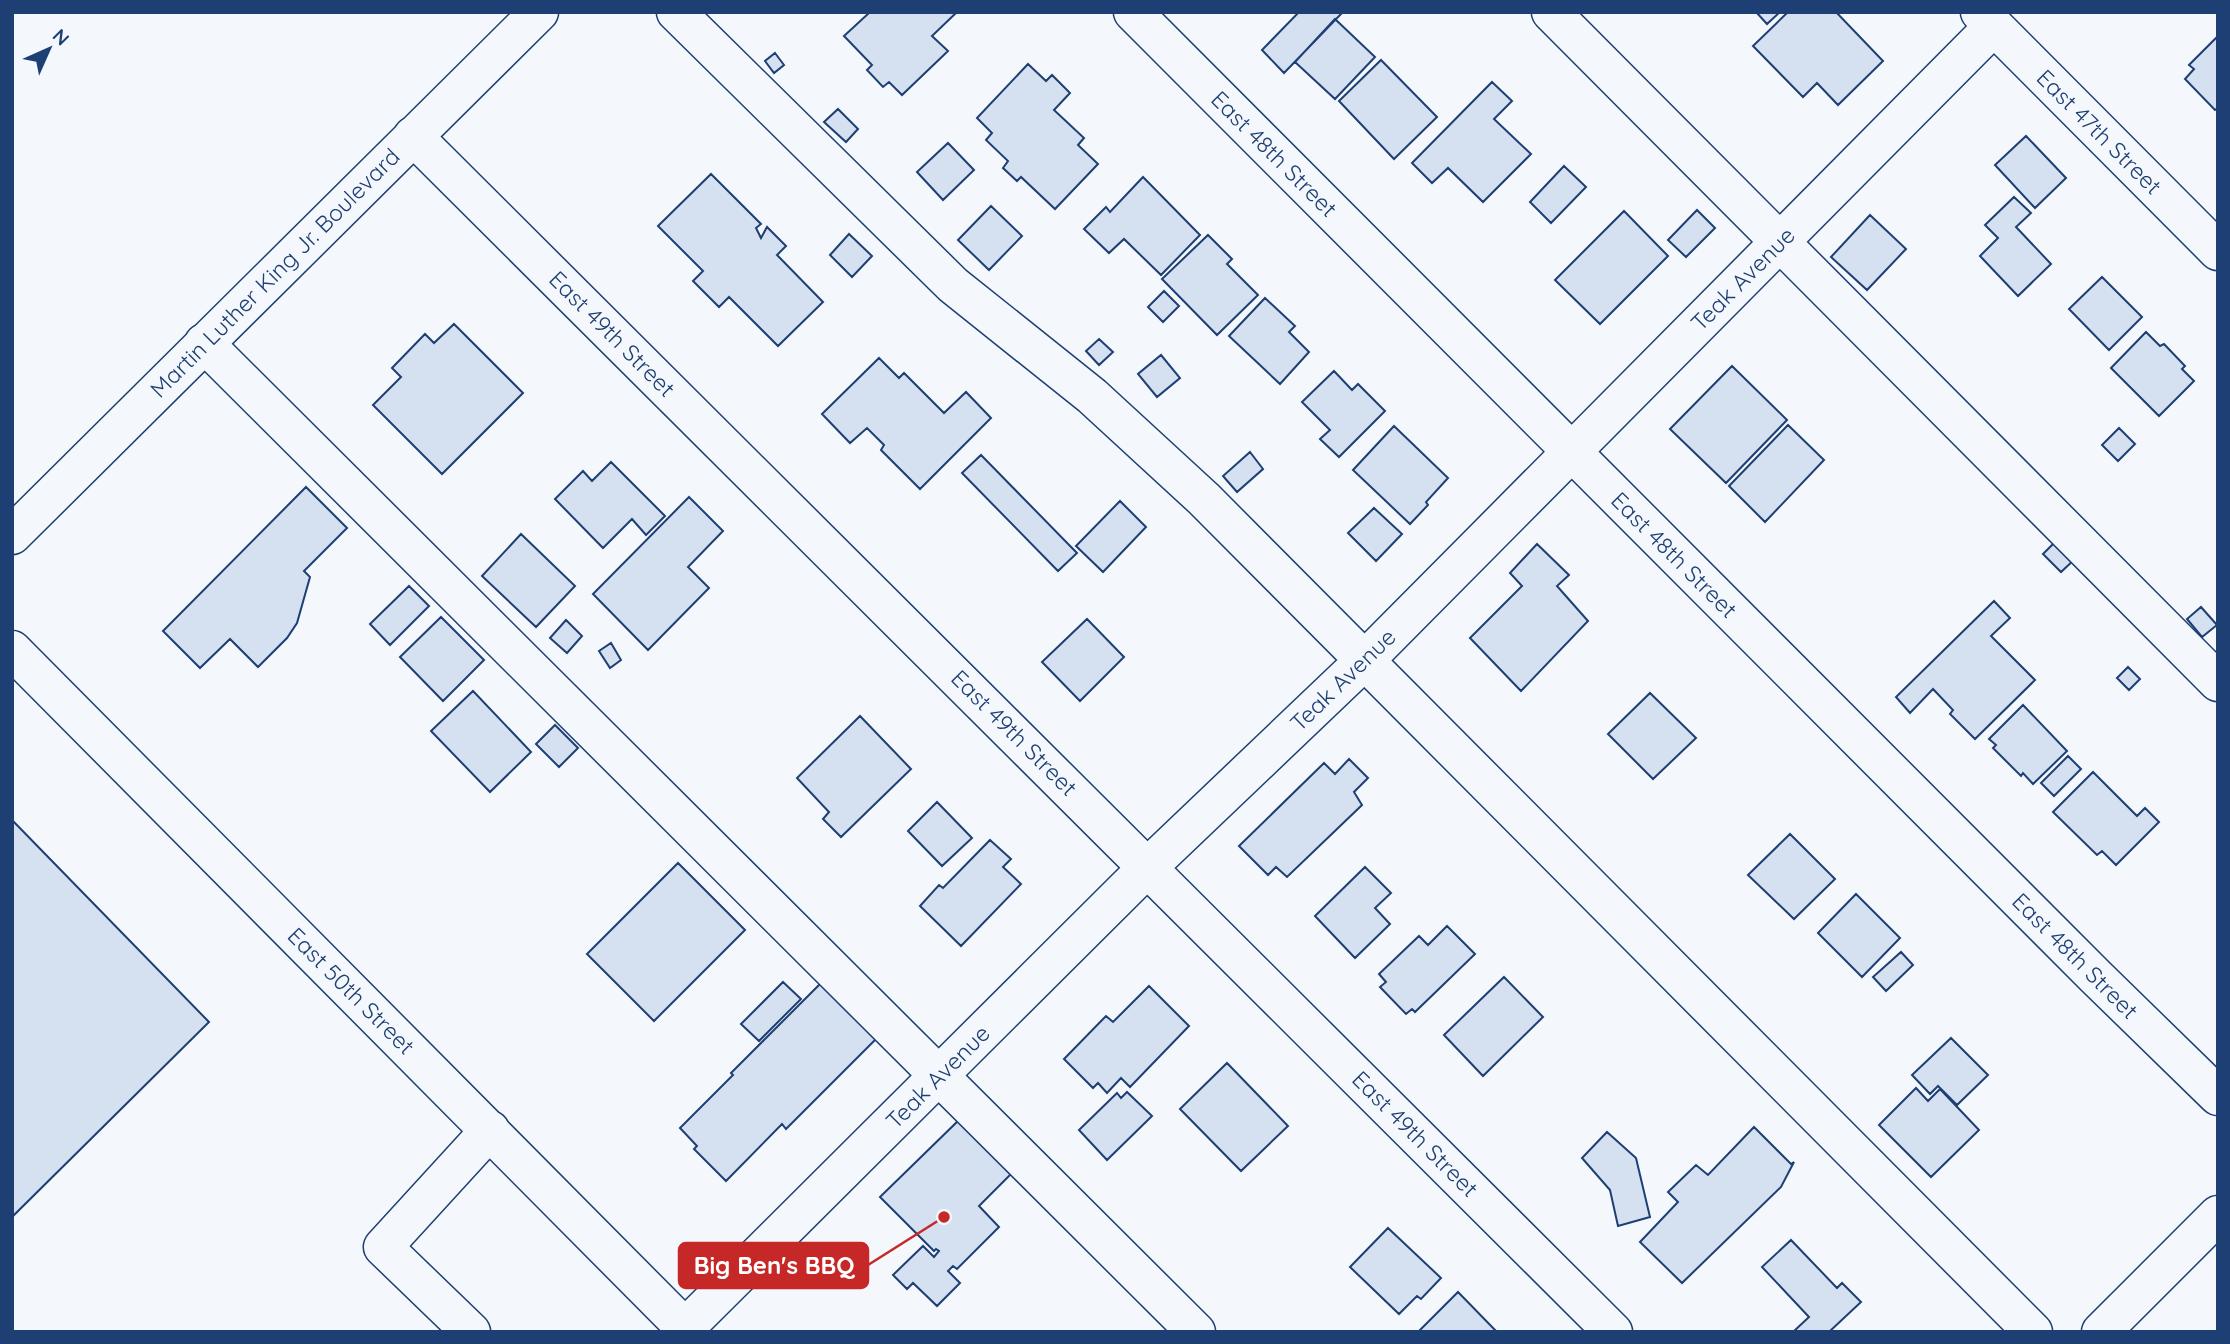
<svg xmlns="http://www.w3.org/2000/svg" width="2230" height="1344" viewBox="0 0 2230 1344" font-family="Quicksand,sans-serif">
<rect width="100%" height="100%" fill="#f4f7fb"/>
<path fill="#d5e0f0" stroke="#1d3f73" stroke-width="2" d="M870,12h87l-25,24 16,15 -46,44 -13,-13 -6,5 -16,-17 5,-5 -28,-29z
M1299,12l43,1 -58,60 -22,-23z
M1756,12h24l-13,12z
M1788,12h48l47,49 -45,44 -21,-22 -14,14 -50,-51z
M1335,19l40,38 -40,42 -40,-37z
M2218,36v72l-3,2 -30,-31 9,-10 -5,-4z
M775,53l9,12 -10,8 -9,-12z
M1381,60l56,57 -43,42 -55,-58z
M1028,64l18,17 6,-6 18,18 -16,17 30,28 -6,7 20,19 -43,45 -34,-32 -4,4 -14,-13 5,-7 -22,-21 6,-7 -15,-15z
M1492,82l20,19 -18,18 37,35 -48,48 -35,-34 -16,15 -20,-20z
M838,109l20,20 -12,13 -22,-20z
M2026,136l40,42 -31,30 -40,-43z
M948,143l26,27 -31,30 -26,-28z
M1564,166l22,21 -35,36 -21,-21z
M711,174l50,50 -5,4 5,10 6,-11 19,19 -9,9 46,47 -45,44 -49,-49 -10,10 -26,-26 10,-10 -45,-45z
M1143,177l57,58 -39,40 -37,-36 -15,14 -25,-24 22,-22 4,5z
M2014,197l17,16 -15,14 35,37 -33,32 -38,-40 18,-18 -13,-13z
M991,206l31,30 -33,34 -31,-30z
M1697,210l18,18 -29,29 -18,-17z
M1624,211l44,45 -68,68 -45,-44z
M1870,215l36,34 -39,41 -36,-33z
M849,234l23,22 -20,21 -22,-22z
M1208,235l24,24 -5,5 31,31 -41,40 -55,-56z
M2102,277l40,40 -33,33 -40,-41z
M1164,291l15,15 -16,16 -15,-15z
M1265,298l30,28 -6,6 20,20 -29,32 -51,-48z
M454,324l69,69 -81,81 -69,-69 28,-28 -9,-9 33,-34 9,9z
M2146,332l14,14 4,-2 21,22 -3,3 12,12 -35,35 -48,-48z
M1099,339l14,13 -14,13 -13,-14z
M1161,355l19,23 -23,19 -19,-23z
M879,358l20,20 5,-5 40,40 22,-21 25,26 -71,71 -39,-39 3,-5 -17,-17 -17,15 -28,-29z
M1732,366l55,54 -61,63 -56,-54z
M1334,371l18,19 6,-6 27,27 -46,46 -19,-18 10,-9 -28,-28z
M1788,425l36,35 -59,62 -36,-36z
M1394,426l54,52 -22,24 2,3 -18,19 -57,-54z
M2119,428l16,16 -17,17 -16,-16z
M1250,452l13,17 -26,23 -14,-16z
M981,455l96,98 -19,18 -96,-98z
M611,462l54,54 -19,19 -14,-16 -29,29 -48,-49 28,-28 9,10z
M306,487l41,41 -43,43 6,6 -13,46 -10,15 -29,29 -28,-28 -30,29 -37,-37z
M689,497l34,34 -35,36 21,21 -61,62 -55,-56z
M1120,501l26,26 -43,45 -27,-26z
M1374,508l28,26 -26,27 -28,-28z
M521,534l54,52 -39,41 -54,-51z
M2057,540l18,19 -14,13 -18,-18z
M1537,544l32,31 -12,11 31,35 -67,70 -51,-53 52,-52 -12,-13z
M409,586l20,20 -39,39 -20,-21z
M1994,601l16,17 -19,18 44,44 -60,59 -25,-25 3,-4 -20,-21 -23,24 -14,-16z
M2201,607l16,18 -15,12 -15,-18z
M441,617l43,43 -41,41 -43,-44z
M1087,619l37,38 -44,44 -38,-39z
M566,620l16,16 -15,17 -17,-15z
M611,643l10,17 -11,8 -11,-17z
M2128,667l12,12 -11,11 -12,-12z
M473,691l58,61 -41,40 -59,-61z
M1650,693l46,45 -43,41 -45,-45z
M2023,705l44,46 -34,33 -10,-11 -2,3 -28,-28 3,-3 -7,-6z
M860,716l51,53 -70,68 -18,-18 6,-7 -32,-34z
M555,725l23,23 -19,19 -23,-23z
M2068,756l13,13 -27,27 -13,-13z
M1349,759l19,19 -14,14 8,13 -75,72 -11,-10 -8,8 -29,-29 85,-83 11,11z
M2093,772l44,44 8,-8 14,14 -43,43 -14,-14 -5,4 -44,-43z
M937,802l35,36 -30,28 -34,-35z
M12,820l197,202 -197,195z
M1790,834l45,45 -41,40 -46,-44z
M990,840l21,19 -8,8 18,17 -60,62 -41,-40 19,-21 4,3z
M678,863l67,67 -91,91 -67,-67z
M1365,867l26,26 -16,15 15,16 -35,34 -40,-42z
M1856,894l44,44 -38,39 -44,-44z
M1447,926l28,28 -60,58 -3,-3 -6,5 -26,-27 6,-5 -7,-8 40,-38 9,9z
M1901,952l12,13 -27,26 -13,-14z
M1504,977l39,40 -60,59 -39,-41z
M783,982l18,17 -42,42 -18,-17z
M822,982l55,56 -91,91 -4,-5 -56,57 -32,-32 3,-3 -17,-18 53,-53 -2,-2z
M1149,986l40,40 -59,61 -9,-9 -14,15 -9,-10 -5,5 -29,-29 42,-43 7,6z
M1951,1038l37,37 -31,30 -19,-19 -8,8 -18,-19z
M1227,1063l61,63 -47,45 -61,-62z
M1916,1088l12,13 12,-12 39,41 -48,47 -52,-52z
M1127,1092l25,24 -45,44 -28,-30 38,-37 4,5z
M960,1119l53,53 -34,34 20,21 -42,42 -4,-3 -5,5 12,12 -23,23 -24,-23 -6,6 -14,-14 30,-29 11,11 5,-6 -3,-2 -2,2 -54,-54z
M1754,1127l37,37 3,-2 -13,25 -99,96 -42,-41 38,-40 -10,-10 28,-27 12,10z
M1607,1132l29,26 14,59 -32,9 -8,-36 -28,-32z
M1388,1228l53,50 -20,21 -4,-3 -18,18 -49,-47z
M1791,1240l46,48 5,-5 19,19 -32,30h-36l16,-15 -47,-50z
M1458,1292l39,40h-79z"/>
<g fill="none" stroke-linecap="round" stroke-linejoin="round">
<defs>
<path id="minor" d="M676,12l277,273 139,111 112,103 829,833
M1133,12l963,965 122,119
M1551,12l667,670
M1980,12l238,239
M413,136l1200,1196
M204,343l992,989
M685,1328l463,-461 217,-207 629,-634
M471,1332l-88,-85 107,-117
M2101,1332l117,-117"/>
<path id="major" d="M12,535l527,-523
M12,650l677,682"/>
</defs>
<use href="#minor" stroke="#1d3f73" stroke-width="41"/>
<use href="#major" stroke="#1d3f73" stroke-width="41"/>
<use href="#minor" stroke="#f4f7fb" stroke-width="38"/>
<use href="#major" stroke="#f4f7fb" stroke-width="38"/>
</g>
<g text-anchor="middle" stroke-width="5" stroke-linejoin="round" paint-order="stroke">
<g font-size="23" fill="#1d3f73" stroke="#f4f7fb">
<text transform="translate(2099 132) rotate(45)" y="8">East 47th Street</text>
<text transform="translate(1274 154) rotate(45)" y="8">East 48th Street</text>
<text transform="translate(275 273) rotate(-45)" y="8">Martin Luther King Jr. Boulevard</text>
<text transform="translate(1743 279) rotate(-45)" y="8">Teak Avenue</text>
<text transform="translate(612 334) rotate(45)" y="8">East 49th Street</text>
<text transform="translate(1674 555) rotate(45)" y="8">East 48th Street</text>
<text transform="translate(1343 680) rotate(-44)" y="8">Teak Avenue</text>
<text transform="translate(1014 733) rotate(45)" y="8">East 49th Street</text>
<text transform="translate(2075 956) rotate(45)" y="8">East 48th Street</text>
<text transform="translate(351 991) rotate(45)" y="8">East 50th Street</text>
<text transform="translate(938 1077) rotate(-45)" y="8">Teak Avenue</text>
<text transform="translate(1415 1134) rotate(45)" y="8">East 49th Street</text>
</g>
</g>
<path fill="none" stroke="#c62828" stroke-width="2.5" d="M944 1217L868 1265"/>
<circle fill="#c62828" stroke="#f4f7fb" stroke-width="2.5" cx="944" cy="1217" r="7"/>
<rect fill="#c62828" stroke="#c62828" stroke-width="2.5" x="679" y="1243" width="189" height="45" rx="7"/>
<g font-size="24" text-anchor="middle" font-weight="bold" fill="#fff">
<text x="774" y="1274">Big Ben's BBQ</text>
</g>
<rect width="2230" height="1344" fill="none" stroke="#1d3f73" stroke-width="28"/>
<g transform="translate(49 49) rotate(45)" stroke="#f4f7fb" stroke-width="5" paint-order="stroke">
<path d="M0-5L12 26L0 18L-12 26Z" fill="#1d3f73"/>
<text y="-10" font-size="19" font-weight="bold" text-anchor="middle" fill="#1d3f73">N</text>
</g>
</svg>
